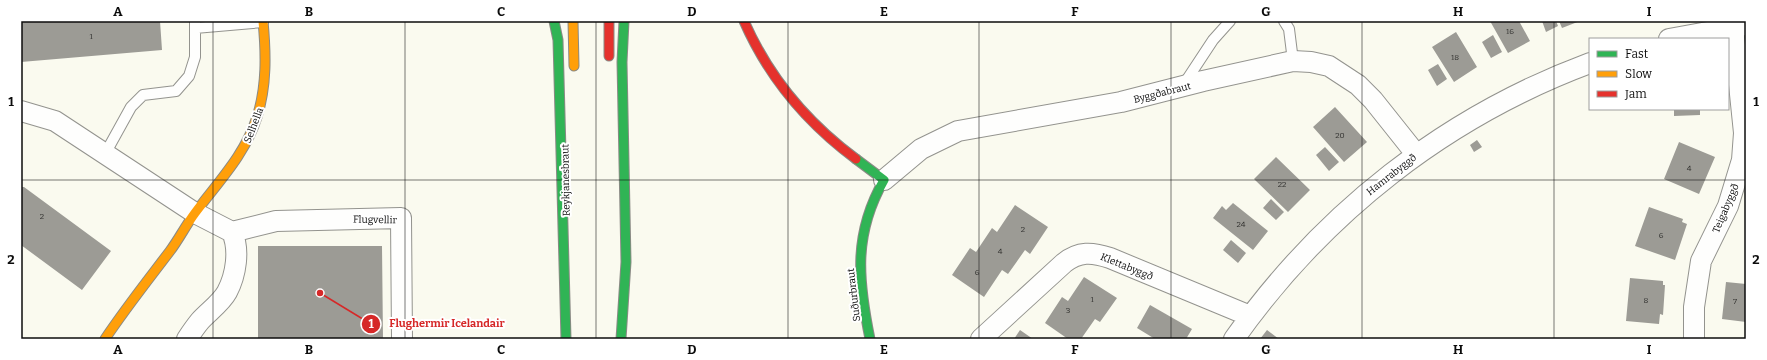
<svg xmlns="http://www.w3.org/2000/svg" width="1767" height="360" viewBox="0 0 1767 360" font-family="Bitter,serif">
<rect width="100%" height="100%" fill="#fafaef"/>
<path fill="#9c9b95" d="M21,21h139l2,29 -141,12z
M1490,21h29l11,20 -22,12z
M1542,21h14l2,5 -12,6z
M1559,21h21l-18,7z
M1456,32l21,35 -23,15 -22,-35z
M1493,35l9,17 -11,6 -9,-16z
M1438,64l9,15 -10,7 -9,-16z
M1335,107l32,35 -23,20 -31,-35z
M1674,109h26v6l-26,1z
M1477,140l5,7 -8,5 -4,-7z
M1679,142l36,15 -16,37 -35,-15z
M1325,147l14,15 -10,9 -13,-16z
M1276,157l34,33 -22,22 -34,-33z
M21,187h3l87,64 -29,39 -61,-45z
M1271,199l13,13 -8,8 -13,-12z
M1233,203l35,28 -15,19 -40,-32 9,-12 4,4z
M1015,205l33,22 -18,27 -5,-4 -17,24 -6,-4 -18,27 -32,-22 18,-27 6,4 16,-24 5,4z
M1649,207l34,12 -1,3 5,2 -12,36 -40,-14z
M1231,240l15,13 -8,10 -15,-13z
M258,246h124l1,93h-125z
M1084,277l33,21 -17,24 -5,-3 -14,20h-13l-23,-16 17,-26 6,4z
M1630,278l33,3v4h2l-2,30 -3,-1 -1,10 -33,-3z
M1726,282l20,2v38l-24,-3z
M1150,305l42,24 -6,10h-31l-18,-11z
M1020,330l13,9h-19z
M1267,330l12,9h-19z"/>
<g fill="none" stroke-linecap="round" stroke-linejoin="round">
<defs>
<path id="lane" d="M1284,21l5,8 4,32
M195,28l68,-6
M1184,84l29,-44 17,-19
M105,154l26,-47 12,-12 33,-4 13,-15 6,-19v-36"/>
<path id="street" d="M1669,39l77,-14
M21,111l34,10 140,92 37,19 44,-11 125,-3 1,121
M884,180l37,-31 37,-18 163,-29 82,-21 90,-20 18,1 18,4 29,19 15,15 43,54
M187,339c4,-6 8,-12 13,-18 8,-9 21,-18 27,-29 9,-17 13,-42 5,-60
M981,339l83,-76c15,-12 28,-11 46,-5l140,58
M1234,339c89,-126 211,-222 356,-276
M1694,339v-32l7,-46 27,-55 14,-46 2,-27 -11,-107"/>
<path id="fast" d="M554,21l4,19 8,299
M856,159l28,21c-31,54 -26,100 -14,159
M621,339l5,-77 -4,-200 2,-41"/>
<path id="slow" d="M573,21l1,45
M105,339c20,-30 43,-59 65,-88 9,-12 16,-26 25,-38 23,-31 50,-58 62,-96 10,-31 9,-64 6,-96"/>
<path id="jam" d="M609,21v35
M744,21c25,57 62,101 112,138"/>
</defs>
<use href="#lane" stroke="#93938e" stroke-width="12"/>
<use href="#street" stroke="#93938e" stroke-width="22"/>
<use href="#fast" stroke="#8a8a85" stroke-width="11"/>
<use href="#slow" stroke="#8a8a85" stroke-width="11"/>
<use href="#jam" stroke="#8a8a85" stroke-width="11"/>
<use href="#lane" stroke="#fefefd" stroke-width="10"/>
<use href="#street" stroke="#fefefd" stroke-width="20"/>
<use href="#fast" stroke="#30b455" stroke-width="9"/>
<use href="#slow" stroke="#ff9f0a" stroke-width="9"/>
<use href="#jam" stroke="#e5322d" stroke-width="9"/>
</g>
<path fill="none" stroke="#0c0c0c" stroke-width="1" stroke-opacity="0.55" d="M213,21v318M405,21v318M596,21v318M788,21v318M979,21v318M1171,21v318M1362,21v318M1554,21v318M21,180h1725"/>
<g text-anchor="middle" stroke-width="4" stroke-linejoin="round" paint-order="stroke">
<g font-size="8" fill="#30302e">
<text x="1510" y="34">16</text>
<text x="91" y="39">1</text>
<text x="1455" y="60">18</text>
<text x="1340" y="138">20</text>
<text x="1689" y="171">4</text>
<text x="1282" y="187">22</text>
<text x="42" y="219">2</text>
<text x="1241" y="227">24</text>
<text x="1023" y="232">2</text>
<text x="1661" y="238">6</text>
<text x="1000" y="254">4</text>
<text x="977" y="275">6</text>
<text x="1092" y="302">1</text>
<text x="1646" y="303">8</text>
<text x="1735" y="304">7</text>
<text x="1068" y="313">3</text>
</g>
<g font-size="10" fill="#0c0c0c" stroke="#fff">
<text transform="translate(1162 92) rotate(-14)" y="4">Byggðabraut</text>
<text transform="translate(253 125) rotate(-69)" y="4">Selhella</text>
<text transform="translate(1391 174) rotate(-38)" y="4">Hamrabyggð</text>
<text transform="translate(565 180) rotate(-91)" y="4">Reykjanesbraut</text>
<text transform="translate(1725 208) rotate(-67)" y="4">Teigabyggð</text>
<text transform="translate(375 219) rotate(1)" y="4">Flugvellir</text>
<text transform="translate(1127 266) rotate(22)" y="4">Klettabyggð</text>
<text transform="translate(853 295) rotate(-97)" y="4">Suðurbraut</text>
</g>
</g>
<path fill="none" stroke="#d62828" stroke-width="1.5" d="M320 293L371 324"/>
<g fill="#d62828" stroke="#fff" stroke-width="1.5">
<circle cx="320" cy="293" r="4"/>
<circle cx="371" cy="324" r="10"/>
</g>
<g font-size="12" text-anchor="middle" font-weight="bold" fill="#fff">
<text x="371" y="328">1</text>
</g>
<g font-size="11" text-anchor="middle" font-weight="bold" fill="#d62828" stroke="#fff" stroke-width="4" stroke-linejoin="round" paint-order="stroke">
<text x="447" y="327">Flughermir Icelandair</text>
</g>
<rect width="1767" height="360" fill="none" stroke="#ffffff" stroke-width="44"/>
<rect x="1589" y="38" width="140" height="72" fill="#ffffff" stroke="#9e9e9e"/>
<rect x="1597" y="51" width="20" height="6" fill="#30b455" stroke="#9e9e9e"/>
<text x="1625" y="58" font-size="12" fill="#0c0c0c">Fast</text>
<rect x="1597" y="71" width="20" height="6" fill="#ff9f0a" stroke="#9e9e9e"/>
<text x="1625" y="78" font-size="12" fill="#0c0c0c">Slow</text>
<rect x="1597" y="91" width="20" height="6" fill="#e5322d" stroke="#9e9e9e"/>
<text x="1625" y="98" font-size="12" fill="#0c0c0c">Jam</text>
<rect x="22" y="22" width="1723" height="316" fill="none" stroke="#0c0c0c" stroke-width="1.5"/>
<g font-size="13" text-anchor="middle" font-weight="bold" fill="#0c0c0c">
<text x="118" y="16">A</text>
<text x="309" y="16">B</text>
<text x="501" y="16">C</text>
<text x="692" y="16">D</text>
<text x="884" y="16">E</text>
<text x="1075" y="16">F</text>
<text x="1266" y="16">G</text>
<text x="1458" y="16">H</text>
<text x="1649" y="16">I</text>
<text x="11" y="106">1</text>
<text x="1756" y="106">1</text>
<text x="11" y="264">2</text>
<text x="1756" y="264">2</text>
<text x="118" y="354">A</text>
<text x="309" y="354">B</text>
<text x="501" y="354">C</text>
<text x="692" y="354">D</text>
<text x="884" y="354">E</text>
<text x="1075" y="354">F</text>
<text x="1266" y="354">G</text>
<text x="1458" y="354">H</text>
<text x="1649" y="354">I</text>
</g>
</svg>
